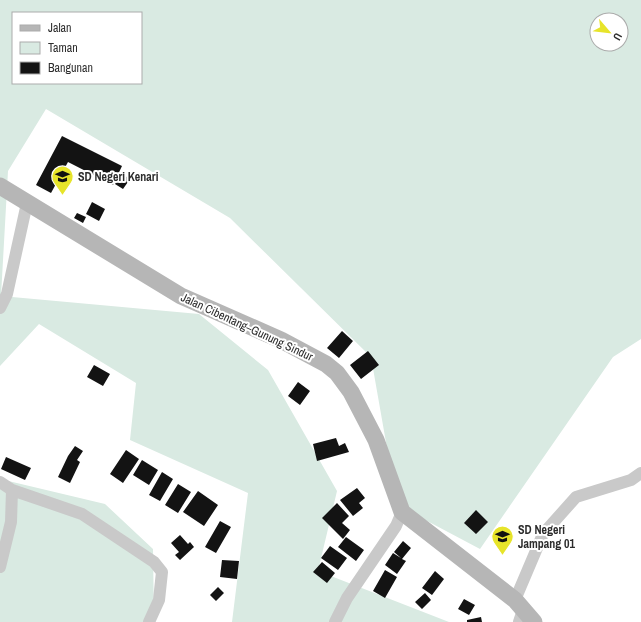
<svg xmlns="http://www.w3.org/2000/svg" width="641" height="622" viewBox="0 0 641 622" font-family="'Archivo Narrow',sans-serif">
<rect width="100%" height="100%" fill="#fff"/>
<path fill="#d9eae2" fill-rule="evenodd" d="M0,0h641v339l-28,18 -133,192 -83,-44 -26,-148 -141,-139 -184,-109 -38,62 -7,125 198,18 69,56 69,121 -19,80 131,51h-217l16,-129 -118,-53 6,-57 -97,-59 -39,42zM13,13h128v70h-128zM597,20h24v24h-24z
M0,479l105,25 48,45 1,73h-154z"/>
<path fill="#131313" d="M62,136l60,30 -9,19 -45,-23 -17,31 -15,-8z
M122,174l8,5 -7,10 -8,-5z
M92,202l13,7 -6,12 -13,-7z
M77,213l9,4 -3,6 -9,-5z
M342,331l11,10 -14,17 -12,-10z
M368,351l11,14 -18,14 -11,-14z
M94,365l16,9 -7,12 -16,-9z
M298,382l12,9 -10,14 -12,-9z
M336,438l3,8 6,-3 4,9 -32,9 -4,-17z
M75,446l8,5 -6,9 3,2 -10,21 -12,-6 10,-21z
M126,450l13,9 -16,24 -13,-9z
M6,457l25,11 -6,12 -24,-11z
M142,460l16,10 -9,15 -16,-10z
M162,472l11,7 -13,22 -11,-6z
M178,484l13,8 -13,21 -13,-8z
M357,488l8,10 -6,5 4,5 -10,8 -13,-16z
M198,491l20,14 -14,21 -21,-14z
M337,503l12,13 -7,7 8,7 -7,9 -21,-21z
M476,510l12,12 -12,12 -12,-11z
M220,521l11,6 -15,26 -11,-6z
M180,535l8,9 2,-2 4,5 -14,13 -5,-5 4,-3 -8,-9z
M346,537l18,13 -8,11 -18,-14z
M403,541l8,7 -9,11 4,2 -9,13 -12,-9 8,-12 8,5 -7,-6z
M330,546l17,12 -9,12 -17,-12z
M222,560l17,1 -2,18 -17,-2z
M322,562l13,11 -8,10 -14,-11z
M385,570l12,7 -12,21 -12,-7z
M435,571l9,8 -12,16 -10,-7z
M218,587l6,6 -8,8 -6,-6z
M425,593l6,7 -9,9 -7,-7z
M464,599l11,6 -6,10 -11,-6z
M481,617l1,5h-15v-2z"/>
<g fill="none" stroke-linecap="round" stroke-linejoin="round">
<path stroke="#c9c9c9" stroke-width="12" d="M0,308l7,-14 20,-91
M0,482l12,8 -1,32 -11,45
M12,490l70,24 72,48 8,10 -3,28 -10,22
M515,600l28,-66 33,-37 55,-17 10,-7
M335,622l12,-24 49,-72 6,-14
M519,622l4,-12"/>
<path stroke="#b6b6b6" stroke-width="17" d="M0,186l181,110 100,44 45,24 11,9 14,19 25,48 26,72 113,88 19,22"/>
</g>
<defs>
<symbol id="school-pin" viewBox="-11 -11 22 30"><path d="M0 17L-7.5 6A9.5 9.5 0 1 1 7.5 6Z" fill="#e7e42a" stroke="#fff"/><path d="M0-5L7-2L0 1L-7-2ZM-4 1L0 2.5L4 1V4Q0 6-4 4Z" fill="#111"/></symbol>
</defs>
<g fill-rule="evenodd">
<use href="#school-pin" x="50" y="164" width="25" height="34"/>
<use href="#school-pin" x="490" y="524" width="25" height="34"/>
</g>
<g text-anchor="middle" stroke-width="4" stroke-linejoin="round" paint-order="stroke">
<g font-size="12" font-weight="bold" fill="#2c2c2c" stroke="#fff" text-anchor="start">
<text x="78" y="181">SD Negeri Kenari</text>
<text x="518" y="534">SD Negeri<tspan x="518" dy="14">Jampang 01</tspan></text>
</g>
<g font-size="12" fill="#2c2c2c" stroke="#fff">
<text transform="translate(247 327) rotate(25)" y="4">Jalan Cibentang–Gunung Sindur</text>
</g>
</g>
<rect x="12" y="12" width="130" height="72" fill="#ffffff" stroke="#ababab"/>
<rect x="20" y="25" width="20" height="6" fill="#b6b6b6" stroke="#ababab"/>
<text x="48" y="32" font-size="12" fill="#2c2c2c">Jalan</text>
<rect x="20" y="42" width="20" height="12" fill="#d9eae2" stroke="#ababab"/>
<text x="48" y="52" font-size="12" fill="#2c2c2c">Taman</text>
<rect x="20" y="62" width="20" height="12" fill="#131313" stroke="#ababab"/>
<text x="48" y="72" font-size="12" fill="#2c2c2c">Bangunan</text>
<g transform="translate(609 32) rotate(118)"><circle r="19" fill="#ffffff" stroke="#ababab"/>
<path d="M0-3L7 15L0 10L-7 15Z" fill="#e7e42a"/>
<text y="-6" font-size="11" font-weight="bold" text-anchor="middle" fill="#2c2c2c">U</text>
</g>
</svg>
